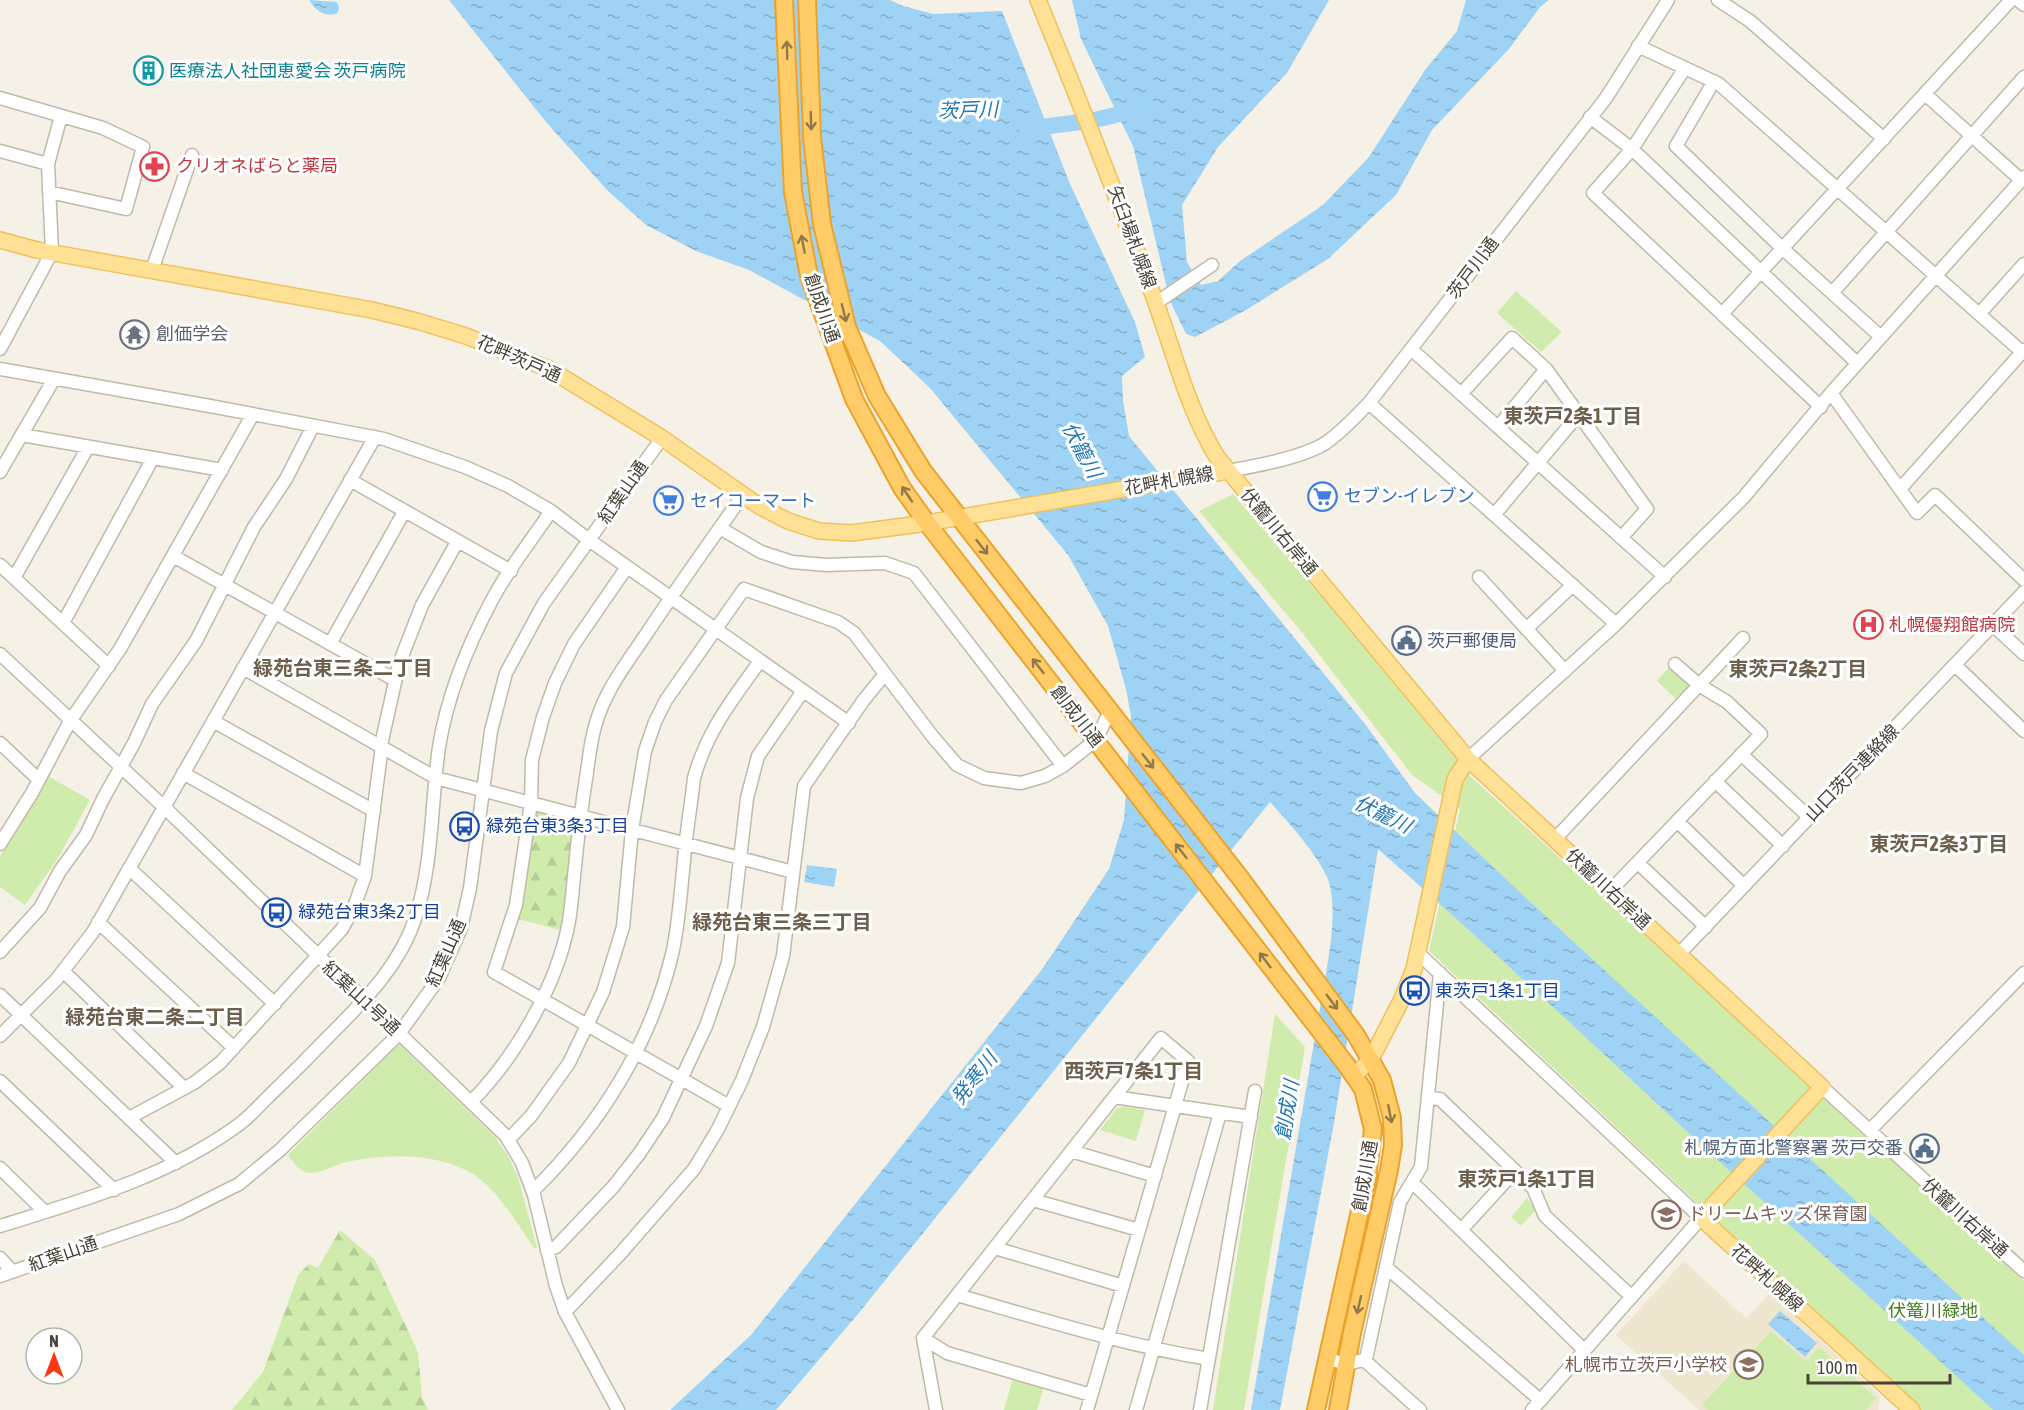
<svg xmlns="http://www.w3.org/2000/svg" width="2024" height="1410" viewBox="0 0 2024 1410" font-family="'Asap Condensed','Noto Sans JP',sans-serif">
<defs>
<pattern id="forest-firs" width="22" height="20" patternUnits="userSpaceOnUse" patternTransform="scale(1.5)"><rect width="22" height="20" fill="#d0ecad"/><path d="M5 1l3.5 6h-7zM16 11l3.5 6h-7z" fill="#b4cc95"/></pattern>
<pattern id="water-ripples" width="26" height="14" patternUnits="userSpaceOnUse" patternTransform="scale(1.5)"><rect width="26" height="14" fill="#9fd3f6"/><path d="M2 4q2-2 4 0t4 0M15 11q2-2 4 0t4 0" fill="none" stroke="#84adc8"/></pattern>
</defs>
<rect width="100%" height="100%" fill="#f5f1e7"/>
<path fill="#efe6d0" d="M1684,1261l62,57 24,-25 110,103 -2,14h-179l-83,-75z"/>
<path fill="#d0ecad" d="M1516,291l46,41 -21,20 -44,-39z
M1233,494l107,124 131,159 553,504v129h-107l-488,-459 31,-142 -48,-34 -112,-145 -101,-119z
M1670,666l18,18 1,4 -12,12 -20,-19z
M48,776l42,24 -33,60 -32,45 -25,-18v-31z
M1275,1014l30,33 -61,363h-31z
M399,1044l96,93 13,19 10,21 19,71h-3c-18,-25 -35,-57 -61,-74 -37,-22 -90,-21 -130,-11 -10,3 -20,9 -31,10 -11,1 -18,-10 -24,-18z
M1123,1106l22,4 -9,31 -36,-11 16,-21z
M1527,1198l9,12 -15,16 -10,-9z
M1771,1331l35,30 13,-14 57,51 -10,12h-158l-6,-5z
M1013,1378l31,8 -7,24h-33z"/>
<path fill="url(#forest-firs)" d="M541,811l31,8 3,6 -10,86 -5,19 -42,-11 7,-33 9,-71z
M340,1230l35,30 43,92 4,46 6,12h-196l31,-38 35,-97 11,-11 9,4z"/>
<path fill="url(#water-ripples)" d="M309,0l28,2 2,5 -1,6c-13,5 -22,-2 -29,-13z
M449,0h441l13,6 30,8 69,-3 68,173 65,138 10,35 -23,19 1,24 6,36 236,288 50,69 113,107 496,455v55h-31c-94,-88 -191,-173 -286,-260 -109,-101 -217,-203 -329,-301l-44,274 -54,287h-29l77,-449c4,-25 7,-50 2,-75 -5,-24 -43,-65 -60,-84l-412,512 -82,96h-106l81,-75 292,-367 66,-99 15,-49 7,-104 -5,-27 -18,-63 -40,-71 -138,-167 -50,-47 -131,-71 -53,-19 -50,-26 -38,-34 -62,-69z
M1072,0h257l-42,73 -69,74 -36,58 5,57 14,23 17,-4 22,-20 83,-56 46,-48 56,-87 32,-39 9,-31h83l-9,7 -31,42 -77,81 -36,65 -68,64 -82,51 -51,27 -9,-3 -16,-33 -37,-155 -52,-107z
M807,865l30,4 -3,18 -30,-5z
M1780,1311l37,32 -12,14 -37,-33z"/>
<g fill="none" stroke-linecap="round" stroke-linejoin="round">
<path stroke="#9fd3f6" stroke-width="16" d="M1027,129l68,-9 45,-11"/>
<defs>
<path id="minor" d="M1718,0l32,21 134,118
M2018,0l6,5
M1638,46l81,38 303,268
M1685,68l-53,81 -39,44 228,214
M1714,81l-38,65 107,103 98,88
M1925,94l96,86
M0,98l103,30 40,19 -17,62 -77,-17
M1590,117l42,32 225,214
M0,151l48,13
M152,270l40,-115
M1832,293l192,-216
M1156,303l56,-38
M1980,313l44,-49
M1722,314l289,-314
M0,349l52,-97 -4,-88 13,-48
M1411,349l254,228
M0,369l210,37 174,33 81,28 43,19 43,25 38,29 260,183
M1831,393l86,120 18,-18 89,85
M1461,394l51,-56 34,31 101,140 -26,29
M1369,403l247,221
M1498,427l48,-58
M22,435l200,35
M1228,471c28,-5 72,-13 96,-27 17,-11 31,-27 45,-41l237,-305 62,-98
M0,472l54,-93
M350,480l161,91
M1900,489l124,-139
M1494,515l85,-101
M720,528l41,24 31,10 34,3 59,-2 29,10 149,193
M173,556l222,124
M0,565l109,101
M627,567l-53,77 -19,39 -12,34 -11,43 -1,43 -15,102 -22,67 235,134
M1479,577l86,94
M14,578l74,-131
M63,623l90,-165
M1993,625l31,29
M1526,629l47,-44
M330,644l74,-132
M0,654l164,153 342,329 16,27 12,32 22,91 9,26 53,98
M1955,665l69,66
M243,668l193,110 357,94
M213,721l161,90
M0,743l39,37
M381,745l18,-81 23,-59 35,-63
M1741,754l69,64
M1468,759l148,-135 128,-127 87,-104 193,-216
M183,773l182,103
M1715,781l68,65
M1677,821l67,65
M1555,839l188,-201
M0,844l32,-51 38,-72 50,-72 133,-235
M1638,863l68,64
M129,868l146,136
M1610,891l151,-157 -34,-32 -28,-17 -24,-21
M98,922l136,126
M0,952l40,-44 20,-37 26,-36 17,-36 31,-56 18,-39 44,-63 58,-114 32,-48 27,-53
M1418,953l283,265 -169,192
M1679,954l345,-362
M63,971l121,117
M0,995l176,168
M0,1036l56,-56 37,-48 282,-495
M0,1081l114,109
M1822,1087l202,184
M1114,1097l137,20
M1428,1098l12,1 93,89 12,28 87,81
M471,1102c45,-45 87,-119 98,-181 3,-18 4,-37 6,-54 3,-32 7,-64 12,-95 2,-16 4,-33 9,-49 9,-32 30,-59 49,-87 31,-47 65,-94 98,-141
M129,1118l65,-35 26,-20 122,-134 12,-22 11,-31 17,-130
M1870,1130l154,-157
M508,1140l23,-24 38,-53 34,-71 20,-65 9,-97 13,-79 10,-29 11,-22 78,-111 94,33 16,11 79,104 24,28 27,13 37,5 24,-7 18,-10 33,-26 14,-29
M1071,1151l84,25
M0,1168l45,44
M1412,1182l172,168
M533,1191c67,-66 119,-148 140,-241 6,-29 8,-60 11,-90 2,-27 7,-54 10,-82 13,-47 38,-78 66,-117
M1033,1200l106,30
M0,1226c84,-26 170,-50 241,-103 10,-8 19,-18 28,-27 21,-20 42,-41 62,-62 35,-35 70,-70 85,-118 17,-54 15,-113 23,-169 8,-50 29,-102 53,-147 16,-31 40,-60 59,-89
M1461,1230l54,-59
M995,1248l128,38
M547,1251l9,-4 57,-60 26,-33 24,-36 43,-92 22,-63 19,-165 11,-42 45,-65
M0,1258l12,13
M1386,1267l154,133
M0,1276l179,-62 60,-30 41,-34 119,-116 40,-56 22,-50 9,-40 21,-157 15,-58 38,-70 118,-165
M957,1295c84,24 166,50 252,64
M565,1312l55,-58 74,-85 24,-40 24,-49 21,-53 20,-71 21,-170 59,-85 22,-27
M923,1338l24,15 144,42
M1327,1359l21,5 18,-5 34,-157 21,-35 19,-194
M1364,1360l56,50
M936,1410l-13,-72 238,-300 27,23 -101,349
M1136,1410l84,-297
M1200,1410l55,-319"/>
<path id="major" d="M1038,0c40,97 78,194 114,292 21,56 34,114 65,165l251,302 354,328 -121,131 211,192
M0,240l37,10 335,60 45,11 49,15 83,33 113,69 97,68 29,15 31,10 33,2 75,-10 301,-52
M1354,1076l17,-17 31,-60 12,-30 41,-190 13,-20"/>
<path id="highway" d="M784,0l9,192 16,84 45,123 48,89 25,35 418,540 18,26 10,40 -6,50 -51,231
M807,0l5,137 10,87 25,103 30,69 46,75 318,408 115,156 26,45 10,38 1,27 -4,25 -37,163 -14,77"/>
</defs>
<use href="#minor" stroke="#c1b9a9" stroke-width="15"/>
<use href="#major" stroke="#edc25d" stroke-width="18"/>
<use href="#highway" stroke="#eaa42d" stroke-width="20"/>
<use href="#minor" stroke="#fff" stroke-width="12"/>
<use href="#major" stroke="#ffe196" stroke-width="15"/>
<use href="#highway" stroke="#ffcc68" stroke-width="16"/>
</g>
<defs><path id="oneway-shaft" d="M-6 0H5M1.5-3L5.5 0L1.5 3" fill="none" stroke-width="1.6" stroke-linecap="round" stroke-linejoin="round" transform="scale(1.5)"/></defs>
<g stroke="#92794a">
<use href="#oneway-shaft" transform="translate(787 50) rotate(-92)"/>
<use href="#oneway-shaft" transform="translate(811 121) rotate(88)"/>
<use href="#oneway-shaft" transform="translate(803 244) rotate(-101)"/>
<use href="#oneway-shaft" transform="translate(844 313) rotate(76)"/>
<use href="#oneway-shaft" transform="translate(907 494) rotate(-124)"/>
<use href="#oneway-shaft" transform="translate(982 547) rotate(52)"/>
<use href="#oneway-shaft" transform="translate(1038 666) rotate(-128)"/>
<use href="#oneway-shaft" transform="translate(1148 761) rotate(52)"/>
<use href="#oneway-shaft" transform="translate(1181 851) rotate(-128)"/>
<use href="#oneway-shaft" transform="translate(1265 960) rotate(-127)"/>
<use href="#oneway-shaft" transform="translate(1332 1002) rotate(53)"/>
<use href="#oneway-shaft" transform="translate(1390 1114) rotate(79)"/>
<use href="#oneway-shaft" transform="translate(1359 1305) rotate(103)"/>
</g>
<defs>
<symbol id="building-ring" viewBox="-11 -11 22 22"><circle r="9.5" fill="#fff" stroke="#0f9aa8" stroke-width="1.5"/><path d="M-4-6H4V6H1V3H-1V6H-4ZM-2.5-4.3h1.7v1.8h-1.7ZM.8-4.3h1.7v1.8H.8ZM-2.5-1h1.7V.8h-1.7ZM.8-1h1.7V.8H.8Z" fill="#0f9aa8"/></symbol>
<symbol id="pharmacy-ring" viewBox="-11 -11 22 22"><circle r="9.5" fill="#fff" stroke="#e0444e" stroke-width="1.5"/><path d="M-2-6h4v4h4v4h-4v4h-4v-4h-4v-4h4Z" fill="#e0444e"/></symbol>
<symbol id="temple-ring" viewBox="-11 -11 22 22"><circle r="9.5" fill="#fff" stroke="#6b7280" stroke-width="1.5"/><path d="M0-6L5-2H3V0L6.5 2.5H4V6H1.5V3h-3V6H-4V2.5H-6.5L-3 0V-2H-5Z" fill="#6b7280"/></symbol>
<symbol id="supermarket-ring" viewBox="-11 -11 22 22"><circle r="9.5" fill="#fff" stroke="#3f7fe0" stroke-width="1.5"/><path d="M-6-5.5h2.5l.6 2H6L4.5 2H-2.5L-4.4-4H-6ZM-1.5 3.2a1.3 1.3 0 1 0 .1 0ZM3 3.2a1.3 1.3 0 1 0 .1 0Z" fill="#3f7fe0"/></symbol>
<symbol id="hospital-ring" viewBox="-11 -11 22 22"><circle r="9.5" fill="#fff" stroke="#e0444e" stroke-width="1.5"/><path d="M-5-5h3v3.5h4V-5h3V5h-3V1.5h-4V5h-3Z" fill="#e0444e"/></symbol>
<symbol id="civic-ring" viewBox="-11 -11 22 22"><circle r="9.5" fill="#fff" stroke="#5c6f8a" stroke-width="1.5"/><path d="M-.6-6.5H3V-4.5H.6V-3L4-1V1h2V6H-6V1h2V-1L-.6-3ZM-1.2 2.5V6h2.4V2.5Z" fill="#5c6f8a"/></symbol>
<symbol id="bus-ring" viewBox="-11 -11 22 22"><circle r="9.5" fill="#fff" stroke="#1a4fb4" stroke-width="1.5"/><path d="M-5-6H5V4H4V6H2V4H-2V6H-4V4H-5ZM-3.5-4V0h7V-4ZM-3.5 1.2v1.5H-2V1.2ZM2 1.2v1.5H3.5V1.2Z" fill="#1a4fb4"/></symbol>
<symbol id="school-ring" viewBox="-11 -11 22 22"><circle r="9.5" fill="#fff" stroke="#8d6e63" stroke-width="1.5"/><path d="M0-5L7-2L0 1L-7-2ZM-4 1L0 2.5L4 1V4Q0 6-4 4Z" fill="#8d6e63"/></symbol>
</defs>
<g fill-rule="evenodd">
<use href="#building-ring" x="132" y="54" width="33" height="33"/>
<use href="#pharmacy-ring" x="138" y="150" width="33" height="33"/>
<use href="#temple-ring" x="118" y="318" width="33" height="33"/>
<use href="#supermarket-ring" x="1306" y="480" width="33" height="33"/>
<use href="#supermarket-ring" x="652" y="484" width="33" height="33"/>
<use href="#hospital-ring" x="1852" y="608" width="33" height="33"/>
<use href="#civic-ring" x="1390" y="624" width="33" height="33"/>
<use href="#bus-ring" x="448" y="810" width="33" height="33"/>
<use href="#bus-ring" x="260" y="896" width="33" height="33"/>
<use href="#bus-ring" x="1398" y="974" width="33" height="33"/>
<use href="#civic-ring" x="1908" y="1132" width="33" height="33"/>
<use href="#school-ring" x="1650" y="1198" width="33" height="33"/>
<use href="#school-ring" x="1732" y="1348" width="33" height="33"/>
</g>
<g text-anchor="middle" stroke-width="6" stroke-linejoin="round" paint-order="stroke">
<g font-size="18" fill="#0d838f" stroke="#fff" text-anchor="start">
<text x="169" y="77">医療法人社団恵愛会 茨戸病院</text>
</g>
<g font-size="18" fill="#be3a42" stroke="#fff" text-anchor="start">
<text x="176" y="172">クリオネばらと薬局</text>
<text x="1889" y="631">札幌優翔館病院</text>
</g>
<g font-size="18" fill="#494136" stroke="#fff">
<text transform="translate(1132 237) rotate(70)" y="6">矢臼場札幌線</text>
<text transform="translate(1473 268) rotate(-53)" y="6">茨戸川通</text>
<text transform="translate(822 308) rotate(71)" y="6">創成川通</text>
<text transform="translate(519 359) rotate(24)" y="6">花畔茨戸通</text>
<text transform="translate(1169 481) rotate(-10)" y="6">花畔札幌線</text>
<text transform="translate(623 492) rotate(-55)" y="6">紅葉山通</text>
<text transform="translate(1279 532) rotate(50)" y="6">伏籠川右岸通</text>
<text transform="translate(1077 716) rotate(52)" y="6">創成川通</text>
<text transform="translate(1852 773) rotate(-46)" y="6">山口茨戸連絡線</text>
<text transform="translate(1608 889) rotate(43)" y="6">伏籠川右岸通</text>
<text transform="translate(446 953) rotate(-66)" y="6">紅葉山通</text>
<text transform="translate(361 998) rotate(43)" y="6">紅葉山1号通</text>
<text transform="translate(1365 1176) rotate(-80)" y="6">創成川通</text>
<text transform="translate(1965 1218) rotate(42)" y="6">伏籠川右岸通</text>
<text transform="translate(63 1254) rotate(-19)" y="6">紅葉山通</text>
<text transform="translate(1767 1278) rotate(42)" y="6">花畔札幌線</text>
</g>
<g font-size="18" fill="#5b616d" stroke="#fff" text-anchor="start">
<text x="156" y="340">創価学会</text>
</g>
<g font-size="18" fill="#366cbe" stroke="#fff" text-anchor="start">
<text x="1344" y="502">セブン-イレブン</text>
<text x="690" y="507">セイコーマート</text>
</g>
<g font-size="18" fill="#4e5e75" stroke="#fff" text-anchor="start">
<text x="1427" y="647">茨戸郵便局</text>
<text x="1903" y="1154" text-anchor="end">札幌方面北警察署 茨戸交番</text>
</g>
<g font-size="18" fill="#164399" stroke="#fff" text-anchor="start">
<text x="486" y="832">緑苑台東3条3丁目</text>
<text x="298" y="918">緑苑台東3条2丁目</text>
<text x="1435" y="997">東茨戸1条1丁目</text>
</g>
<g font-size="18" fill="#785e54" stroke="#fff" text-anchor="start">
<text x="1688" y="1220">ドリームキッズ保育園</text>
<text x="1727" y="1371" text-anchor="end">札幌市立茨戸小学校</text>
</g>
<g font-size="18" fill="#478023" stroke="#fff">
<text x="1933" y="1317">伏篭川緑地</text>
</g>
<g font-size="20" font-style="italic" fill="#2479b5" stroke="#fff">
<text transform="translate(968 110) rotate(-2)" y="7">茨戸川</text>
<text transform="translate(1082 450) rotate(62)" y="7">伏籠川</text>
<text transform="translate(1383 814) rotate(26)" y="7">伏籠川</text>
<text transform="translate(974 1078) rotate(-52)" y="7">発寒川</text>
<text transform="translate(1287 1110) rotate(-81)" y="7">創成川</text>
</g>
<g font-size="20" font-weight="bold" fill="#6d5f4c" stroke="#fff">
<text x="1573" y="423">東茨戸2条1丁目</text>
<text x="343" y="675">緑苑台東三条二丁目</text>
<text x="1798" y="676">東茨戸2条2丁目</text>
<text x="1939" y="851">東茨戸2条3丁目</text>
<text x="782" y="929">緑苑台東三条三丁目</text>
<text x="155" y="1024">緑苑台東二条二丁目</text>
<text x="1134" y="1078">西茨戸7条1丁目</text>
<text x="1527" y="1186">東茨戸1条1丁目</text>
</g>
</g>
<g transform="translate(54 1356)"><circle r="28" fill="#ffffff" stroke="#b6b3af" stroke-width="1.5"/>
<path d="M0-4.5L10 22L0 15L-10 22Z" fill="#ff3714"/>
<text y="-9" font-size="16" font-weight="bold" text-anchor="middle" fill="#494136">N</text>
</g>
<path d="M1808 1374v9h142v-9" fill="none" stroke="#494136" stroke-width="3"/>
<text x="1817" y="1374" font-size="18" fill="#494136" stroke="#ffffff" stroke-width="4.5" paint-order="stroke">100 m</text>
</svg>
